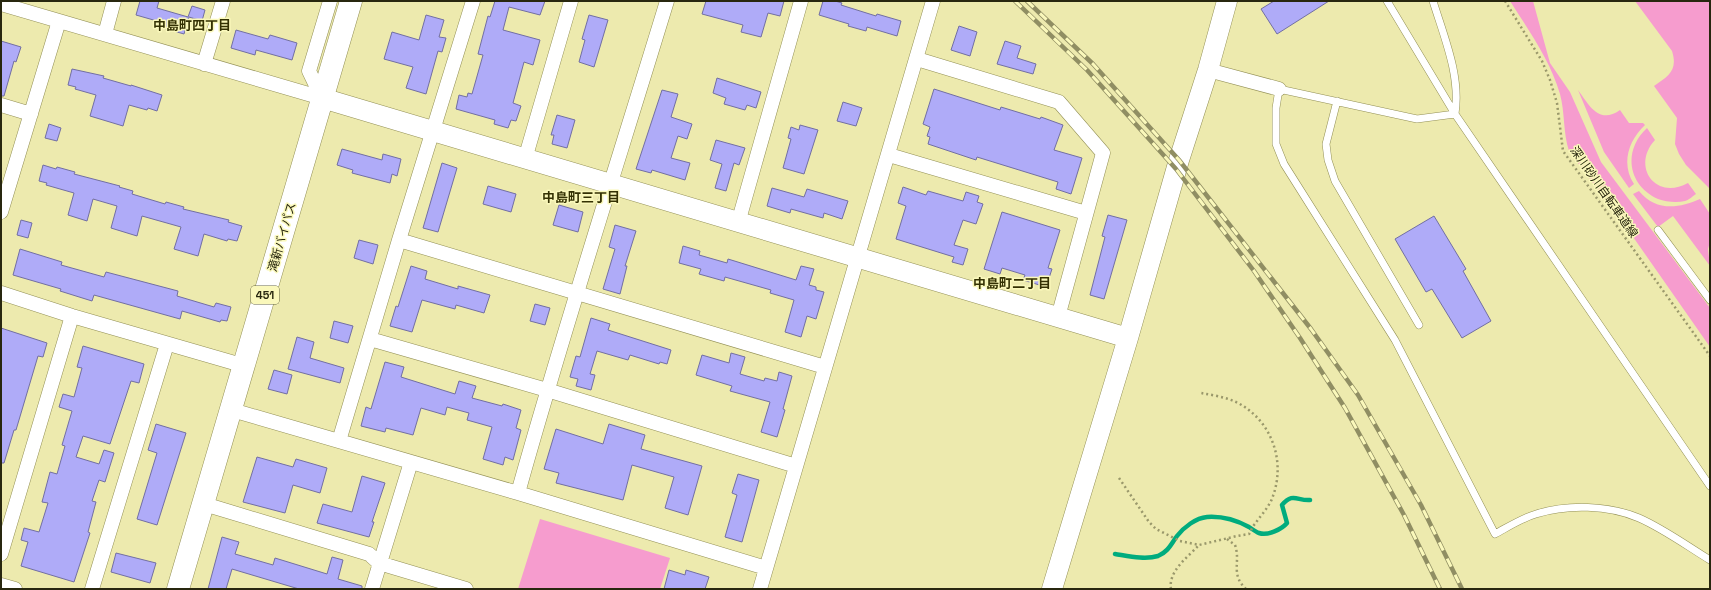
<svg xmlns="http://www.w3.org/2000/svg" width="1711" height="590" viewBox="0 0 1711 590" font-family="'Space Grotesk','Noto Sans JP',sans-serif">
<rect width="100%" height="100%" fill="#edeaae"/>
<path fill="#f69cce" d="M1510,1h23l17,62 20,29 31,70 109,146v39l-79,-113 -62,-83c-6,-18 -4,-39 -9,-57 -10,-34 -31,-63 -50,-93z
M1635,1h75v188l-24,-24 -7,-11 -4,-10 2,-26 -23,-32c15,-10 24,-16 18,-35z
M1578,90c11,15 21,35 42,20l9,13h14l2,2c-17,16 -24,39 -11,59l-5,4 -25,-36z
M1647,128l8,12c-24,26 0,61 33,43l8,11c-3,2 -7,6 -11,7 -8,2 -19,1 -27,-2 -31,-14 -35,-49 -11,-71z
M1639,191c16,20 39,18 61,8l10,15v28l-2,7 2,17 -37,-50 -15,11 -25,-33z
M540,519l130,39 -10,31h-142z"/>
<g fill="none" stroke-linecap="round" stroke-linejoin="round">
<path stroke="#00ac7e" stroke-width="4.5" d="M1115,554c13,2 30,6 43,2 10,-4 13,-12 19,-20 7,-9 19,-18 30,-19 15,-1 29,3 42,10 3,2 7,5 10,6 9,3 23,-4 28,-10l-5,-18c11,-13 15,-4 28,-5"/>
</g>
<path fill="#afabf8" stroke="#726fa2" d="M140,1h19l-2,7 31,9 4,-11 13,4 -3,11 -13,-4 -5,17 -21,-6 1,-5 -28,-8z
M495,1h50l-5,14 -31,-8 -6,23 37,10 -7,25 -9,-3 -11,41 8,3 -5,15 -5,-1 -3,8 -14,-4 1,-4 -39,-11 3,-14 8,2 1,-4 4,1 11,-39 -5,-1 10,-38 2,1z
M706,1h78l-4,15 -12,-3 -7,24 -20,-5 2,-7 -41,-11z
M823,1h12l7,2 -1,2 35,11 1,-2 24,7 -4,15 -30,-9 -1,4 -18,-5 1,-2 -30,-9z
M1274,1h55l-52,33 -16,-25z
M426,15l18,5 -5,17 7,1 -4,14 -4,-1 -12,43 -20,-6 7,-21 -29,-8 8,-27 27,8z
M589,15l19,5 -14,47 -15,-5 6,-22 -3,-1z
M959,26l18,6 -7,24 -19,-6z
M236,30l32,9 2,-4 27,8 -5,17 -36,-10 -1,5 -24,-7z
M1,41l20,6 -5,15 -2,-1 -10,35h-3z
M1005,41l16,5 -4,12 19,6 -3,10 -36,-10z
M72,69l32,7 -1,2 28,8v-1l31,10 -5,16 -9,-3 -1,2 -18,-5 -6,21 -33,-10 6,-21 -21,-6 1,-2 -8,-2z
M717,78l44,14 -5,16 -9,-3 -2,5 -21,-6 2,-6 -13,-5z
M934,89l66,21 1,-3 39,12 1,-2 22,8 -9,25 28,8 -11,36 -15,-5 2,-7 -81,-25 -1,3 -48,-16 2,-7 -3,-1 3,-9 -7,-3z
M662,90l16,4 -7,23 21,7 -5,15 -9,-3 -7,22 19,5 -5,17 -33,-10 -1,3 -15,-4z
M843,102l19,6 -6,18 -19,-5z
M557,115l18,5 -8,28 -15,-4 2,-9h-3z
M49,124l12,4 -4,13 -12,-3z
M800,125l18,5 -14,44 -21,-6 8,-29 -3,-1 3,-11 8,3z
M716,140l29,8 -6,17 -5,-2 -8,28 -11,-3 7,-24 -12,-4z
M342,149l40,11 1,-6 18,5 -4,17 -5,-2 -2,9 -38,-10 1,-3 -16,-5z
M442,163l15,5 -19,64 -15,-4z
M43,165l13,4 1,-2 18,5 -1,2 46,12 -1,1 14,4 -1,3 33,10 1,-2 18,5 -1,2 46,11 -1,2 14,4 -5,15 -9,-2 -1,2 -23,-7 -6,22 -24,-7 7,-22 -39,-11 -5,20 -26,-8 6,-22 -24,-7 -6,22 -19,-6 6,-22 -28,-8 1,-2 -8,-2z
M488,186l28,8 -5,18 -28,-8z
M903,187l23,8 2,-4 35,10 3,-9 13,4 -2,6 6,2 -7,20 -13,-4 -9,25 14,4 -5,16 -11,-3 2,-5 -58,-18 10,-33 -8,-3z
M772,188l32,9 3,-8 41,12 -6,18 -18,-6 -1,5 -32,-9 -1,4 -23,-7z
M559,205l24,7 -5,20 -25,-7z
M1002,212l58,18 -12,38 4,1 -6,18 -23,-7 2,-5 -23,-7 -2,6 -16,-5z
M1108,215l19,5 -23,79 -14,-4 15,-58 -3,-1z
M1434,216l32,53 -3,2 28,50 -29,17 -30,-49 -6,3 -31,-53z
M21,220l11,3 -4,15 -11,-3z
M615,225l21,6 -11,35h2l-7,28 -17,-5 12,-40 -6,-2z
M359,240l19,5 -5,19 -19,-6z
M683,246l17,5 -1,4 28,8 1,-4 68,21 5,-14 13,3 -5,16 7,2v3l8,2 -8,27 -9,-3 -6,21 -16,-5 9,-32 -24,-7 1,-3 -46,-13 -1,4 -25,-7 2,-5 -22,-6z
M20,249l42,13 -1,3 43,12 2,-5 72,19 -1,5 37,11 2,-4 15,4 -4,14 -6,-1 -1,2 -38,-11 -2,8 -86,-24 -2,6 -32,-10 1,-2 -48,-14z
M411,266l16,5 -2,8 33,10v-3l32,9 -6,18 -28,-8 -1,4 -33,-9 -10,32 -22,-6 6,-20 2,1z
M535,304l15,4 -5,17 -15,-4z
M591,318l19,6 -2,6 63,20 -4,14 -7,-2 -1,2 -29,-9 -2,5 -31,-9 -7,23 5,1 -4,15 -15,-4 2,-7 -8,-2 6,-21 4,1z
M334,321l19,5 -5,17 -18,-5z
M1,328l46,15 -4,14 -5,-1 -22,74h-2l-10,33h-3z
M297,337l17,5 -4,16 34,10 -4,15 -52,-14z
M83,346l61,18 -5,19 -8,-2 -21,63 -27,-8 -7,21 23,7 5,-14 10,3 -9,29 -6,-2 -7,21 4,1 -8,30 2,1 -16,49 -53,-16 7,-24 -7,-2 3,-12 15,4 9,-29 -6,-1 8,-30 7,2 8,-28 -3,-1 10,-34 -13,-4 4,-13 11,3 8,-29 -5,-1z
M731,353l14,4 -5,17 24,7 1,-3 12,3 2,-9 13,4 -9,33 2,1 -8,27 -16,-5 9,-30 -40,-11 2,-5 -36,-11 6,-20 27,8z
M385,362l19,5 -3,10 54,17 4,-13 17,5 -4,12 30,8 1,-2 18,6 -5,18 5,2 -8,30 -8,-3 -2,8 -20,-6 9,-32 -25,-7 2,-7 -22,-6 -2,8 -24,-7 -8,27 -27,-7 -1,4 -24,-6 5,-19 5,2z
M274,370l18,5 -5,19 -19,-5z
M156,424l30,9 -29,92 -20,-6 20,-66 -9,-3z
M609,424l36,11 -4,14 61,17 -14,49 -23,-7 9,-31 -42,-12 -9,35 -67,-17 3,-10 -15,-4 12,-40 47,15z
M257,457l36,10 3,-8 31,9 -7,25 -27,-8 -8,28 -42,-11z
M738,474l21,6 -17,62 -17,-5 12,-42 -5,-2z
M362,476l23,7 -13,39h2l-5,15 -52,-14 6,-19 29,8z
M222,537l17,5 -4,12 38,11 2,-7 52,16 5,-17 11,3 -5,19 24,7v3h-63l-67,-20 -6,20h-18z
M116,553l40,10 -6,20 -39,-11z
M669,570l16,5 1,-5 23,7 -4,12h-41z"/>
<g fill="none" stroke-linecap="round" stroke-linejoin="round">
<defs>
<path id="lane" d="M1387,1l68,113 255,372
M1433,1c11,36 28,75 22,113
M1337,101l-11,43 2,16 7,21 84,144
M1455,114l-38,5 -138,-30 -3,19v36l8,20 111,176 100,194c13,-7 27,-16 41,-20 32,-10 72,-9 103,4 25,11 48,28 71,42
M1658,230l52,70"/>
<path id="street" d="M1,4l321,94
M105,34l9,-33
M917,59l142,43 44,51 -45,164
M204,64l19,-63
M1208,70l71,19
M322,98l-13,-27 21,-70
M1,105l30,9
M889,155l197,58
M525,159l46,-158
M1,212l58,-191
M738,223l63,-222
M399,240l426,127
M1,293l71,23 173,50
M370,339l177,51 249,76
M232,410l286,83 248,75
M339,441l60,-201 74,-239
M518,493c46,-165 99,-328 149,-492
M204,504l165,50 10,9 87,26
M1,554l71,-238
M1,585l14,4
M92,589l75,-245
M372,589l39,-127
M760,589l173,-588"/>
<path id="secondary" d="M322,98l806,240
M1052,589l76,-251 51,-178 29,-90 19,-69"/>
<path id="highway" d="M178,589l173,-588"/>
</defs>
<use href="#lane" stroke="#939056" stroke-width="8"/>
<use href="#street" stroke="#939056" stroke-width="15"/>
<use href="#secondary" stroke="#939056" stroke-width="21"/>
<use href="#highway" stroke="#939056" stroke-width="23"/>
<path stroke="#9a986b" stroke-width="2.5" stroke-dasharray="2 3" stroke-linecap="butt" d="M1505,1l37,60 8,19 7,23 6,48 147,205
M1119,478l30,44 7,7 24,12 19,4 38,-9 12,-2c2,-3 3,-7 6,-10 6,-9 15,-18 18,-28 13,-36 -2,-77 -37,-94 -11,-5 -24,-7 -35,-9
M1227,539l8,6c6,17 -5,29 11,44
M1171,589c-3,-18 17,-32 28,-44"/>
<use href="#lane" stroke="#fff" stroke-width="7"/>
<use href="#street" stroke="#fff" stroke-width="14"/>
<use href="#secondary" stroke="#fff" stroke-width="20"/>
<use href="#highway" stroke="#fff" stroke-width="22"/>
<defs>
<path id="rail" d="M1015,1l72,69 89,99 78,102 46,67 45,70 59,107 36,74
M1027,1l66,63 86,96 132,169 47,66 63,110 41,84"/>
</defs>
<use href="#rail" stroke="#908e63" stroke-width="4.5"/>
<use href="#rail" stroke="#faf8bb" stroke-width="3" stroke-dasharray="9" stroke-linecap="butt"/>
</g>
<g text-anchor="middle" stroke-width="3" stroke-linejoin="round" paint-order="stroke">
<rect fill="#faf8bb" stroke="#676643" stroke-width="1" x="251" y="286" width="28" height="18" rx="3"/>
<g font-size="11" font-weight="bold" fill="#28270f">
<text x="265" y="299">451</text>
</g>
<g font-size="12" fill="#28270f" stroke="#faf8bb">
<text transform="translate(1604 192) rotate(55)" y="4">深川砂川自転車道線</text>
<text transform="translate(282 237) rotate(-74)" y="4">滝新バイパス</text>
</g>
<g font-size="13" font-weight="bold" fill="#343103" stroke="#faf8bb">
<text x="192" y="30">中島町四丁目</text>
<text x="581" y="202">中島町三丁目</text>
<text x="1012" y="288">中島町二丁目</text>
</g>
</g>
<rect width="1711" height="590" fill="none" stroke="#28270f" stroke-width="4"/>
</svg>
